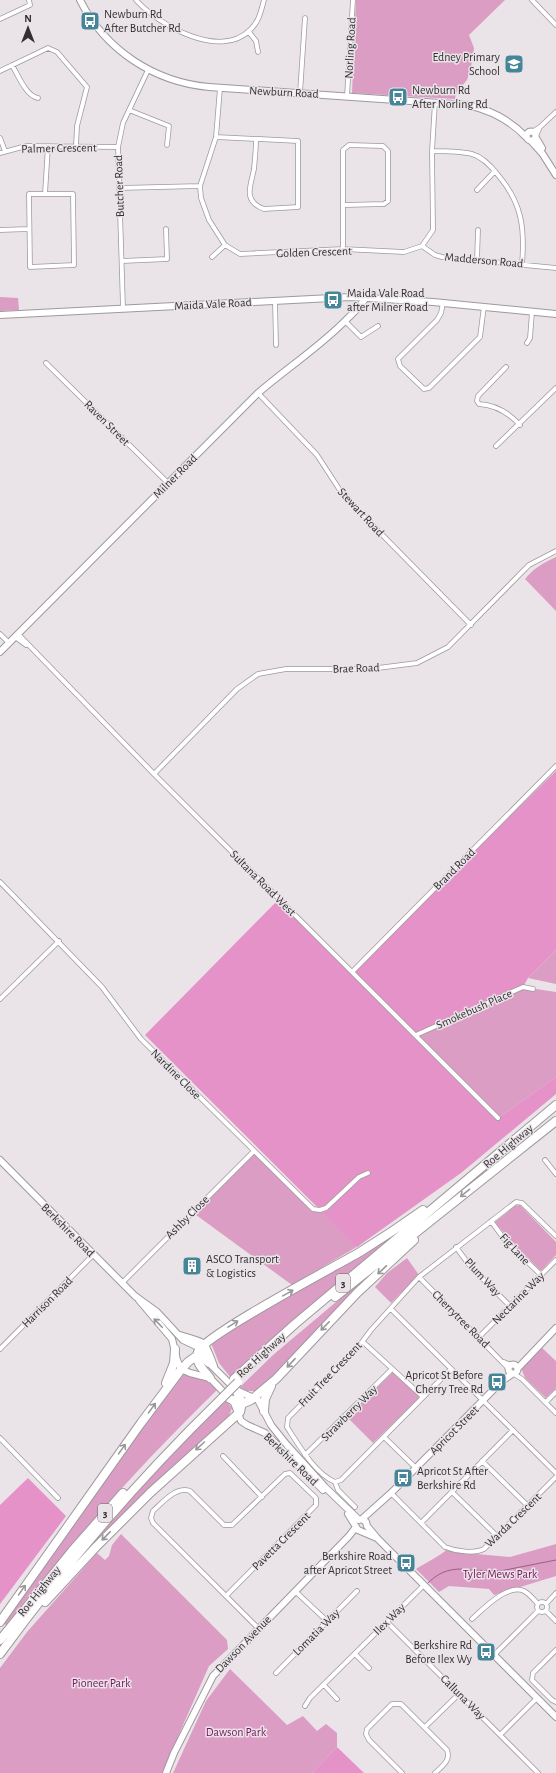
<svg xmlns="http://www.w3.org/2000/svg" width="556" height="1773" viewBox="0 0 556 1773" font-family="'Alegreya Sans',sans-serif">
<rect width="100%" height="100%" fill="#eae4e8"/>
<path fill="#db9dc4" d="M356,0h149l-36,35 5,13 -3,19 -4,13 -11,13 -1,6 -103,-6z
M0,297l18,1 1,12 -19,1z
M556,557v54l-31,-32c9,-11 18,-16 31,-22z
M556,950v34l-28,-6z
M523,987l33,5v85l-58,41 -82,-83z
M254,1151l59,57 9,2 38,35 -68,40 -100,-73z
M520,1205l36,37v13l-15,16 -33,-33 -13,-16 20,-16z
M433,1206c-69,55 -137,111 -202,172l-12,-15 -8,-20z
M430,1223l-172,168h-11l-7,-4 33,-32z
M407,1258l12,17 -28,28 -16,-16 12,-14z
M541,1347l15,14v27l-10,10 -21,-20 -4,-10z
M393,1372l27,25 -47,46 -26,-26z
M183,1373l22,6 12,11c-76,74 -146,152 -211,235l-4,-3 99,-140z
M225,1399l7,9 -3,8 -165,160 84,-98z
M121,1534l106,106 1,9 -19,17 -47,107h-162v-105l27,-36 70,-79 8,7 4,-4 3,-11z
M556,1544v32l-62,19 -5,-6 -40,-3 -10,6 -23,-23c7,-5 28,-15 31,-20l7,3 56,5z
M230,1669l57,56 16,-9 14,15 9,-7 11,9v14l-25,26h-139l33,-72z"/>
<path fill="#e592c8" d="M556,771v179l-28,28 -5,9 -107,48 82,83 58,-41v17l-95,79 -104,74 -212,-212 134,-136 73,73z
M28,1478l38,38 -66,88v-99z
M337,1747l27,26h-52z"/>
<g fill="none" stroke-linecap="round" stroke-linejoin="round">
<path stroke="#996086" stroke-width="1" d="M466,1570l34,1 56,-11
M427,1584c11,-11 20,-15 35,-15"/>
<defs>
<path id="street" d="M136,0c22,25 84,60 114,30 9,-8 11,-19 14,-30
M532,0l24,25
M0,19l30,-14 -1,-5
M249,32l7,9 2,11
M12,65c6,10 14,31 26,33
M0,71l48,-23 9,4 30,35 -10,39 -1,20
M220,88l-4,49 -16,49 1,12 8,22 16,25 15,9 103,-5 61,3 18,-6 11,-16 -1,-79 3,-49
M300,93l5,-75
M347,96l6,-96
M129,110l40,16 -2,19
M532,132l8,-5 16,-15
M536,136l4,-9
M216,137l82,4v66l-34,2c-22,-8 -13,-24 -10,-40 1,-10 2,-20 2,-29
M0,138l5,13
M432,151c13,0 28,0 40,3 11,3 19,12 26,21 24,28 27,53 24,89
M0,153l26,-7 92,1
M119,188l81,-2
M477,190l18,-19
M29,194h44l1,71 -44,2z
M45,194l3,-48
M0,230l29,-1
M422,246l13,9 7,2 114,11
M343,249v-99l6,-5 34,1 5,5v50l-4,3 -40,1
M212,257l13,-12
M477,260l1,-30
M122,261l45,-2 -1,-30
M275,301l1,44
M443,303l-2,10 -4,7 -39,39 2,7 24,23 5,-1 51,-51 4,-31
M123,308l-5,-161 5,-24 25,-53
M345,321l16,16 17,-11
M527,343l3,-5 2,-26
M46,363l122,120
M506,367l-28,29 -1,5 2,3c17,1 30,9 41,21
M258,393l59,62 26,40 128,130
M496,446l60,-58
M0,634l9,9
M18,634l136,140 344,344
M15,637l11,8
M154,774l83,-85 21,-15 28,-5h84l47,-6 31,-16 81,-82 27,-14
M0,882l102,105 39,52 172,170 7,1 6,-2 33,-31 9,-4
M352,972l204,-206
M0,999l59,-58
M416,1035l107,-48 10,2
M545,1160l11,14
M491,1221l14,19 36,35
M456,1247l14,19 40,40
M419,1277l90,92
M122,1283l132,-132
M391,1309l165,164
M479,1337l77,-77
M363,1342l60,55
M0,1349l93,-94
M504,1362l7,3
M451,1369l-110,111 -6,2c-20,-8 -37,-38 -48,-55l1,-9 71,-72 12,-16 48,-53 97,-75 6,1 34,33
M514,1374l8,5 34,34
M546,1402l10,-10
M384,1437l32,31
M0,1438l58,60
M305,1455l86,-85
M223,1456l39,41
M482,1461l45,44
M335,1482l3,8 17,17
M452,1492l45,44
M391,1493l54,54c10,4 29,7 39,2l72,-72
M421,1523l92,-93
M295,1591l32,30
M226,1596l90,-91v-7l-26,-25 -5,1 -53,51h-8l-34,-34c-14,-5 -27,11 -37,20l-2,7 2,5 105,105
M537 1607a5 5 0 1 1 10 0a5 5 0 1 1-10 0Z
M546,1604l10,-11
M546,1611l10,10
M472,1619c11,-10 36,-36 52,-28 6,3 10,9 14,13
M387,1622l151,151
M556,1650l-23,23 -1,7 20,20 4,2
M355,1654l14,14
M494,1655l44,-44
M276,1673l81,-82
M324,1685l13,14
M305,1706l5,-8 114,-113
M425,1727l34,-33
M500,1735l37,-37
M402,1773l-33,-33 -3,-6 1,-5 25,-25h9l46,46c4,11 -5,16 -12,23"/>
<path id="secondary" d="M80,0c25,50 74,82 129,87l259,18c22,5 42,15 58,32
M526.5 136a4.5 4.5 0 1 1 9 0a4.5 4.5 0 1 1-9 0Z
M536,138l6,10
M531,141l11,12 14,22
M0,315l351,-18 82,5 123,12
M0,652l258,-259c30,-26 62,-46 90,-75 7,-7 13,-12 18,-21
M0,1160l135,136 22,16 26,28 17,8 9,15 27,27 22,10 13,25 16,20 38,42 34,33
M139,1300l33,39 5,21 4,9 9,4 20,5 24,25 7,18 6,4 18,8 58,57
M180,1335c28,9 23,3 34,31
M508.5 1369a4.5 4.5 0 1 1 9 0a4.5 4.5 0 1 1-9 0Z
M518,1368l38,-40
M348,1514l10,16 19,8
M362,1519l29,-26 111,-112 10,-7
M359,1520l3,-1 4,3 1,4 10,12 179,179
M166,1773l8,-20 39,-77 136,-140 7,-9"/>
<path id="highway" d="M335,1297l221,-176
M210,1378c-5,-7 -16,-15 -12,-26 5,-16 138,-86 162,-100 21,-13 42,-27 63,-42
M234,1379l61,-55 261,-219
M166,1383l8,-20 1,-14
M230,1399l14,4 7,-3 25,-21 81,-86 57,-53
M264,1411l1,-12 6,-13
M45,1602l51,-55 54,-54 90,-81 2,-9 -6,-13
M0,1622l141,-199 39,-52 8,-9 7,-5 8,1 6,5
M0,1640l72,-89 51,-58
M0,1654c67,-92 141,-177 222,-256"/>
</defs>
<use href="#street" stroke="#9f999d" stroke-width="5.5"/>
<use href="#secondary" stroke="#9f999d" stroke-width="8"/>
<use href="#highway" stroke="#9f999d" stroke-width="10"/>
<use href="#street" stroke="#fff" stroke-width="4"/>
<use href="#secondary" stroke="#fff" stroke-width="6"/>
<use href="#highway" stroke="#fff" stroke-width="8"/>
<defs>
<path id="highway-bridge" d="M222,1398l16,-16"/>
</defs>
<use href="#highway-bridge" stroke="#9f999d" stroke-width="10" stroke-linecap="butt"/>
<use href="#highway-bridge" stroke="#fff" stroke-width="8"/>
</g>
<defs><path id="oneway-shaft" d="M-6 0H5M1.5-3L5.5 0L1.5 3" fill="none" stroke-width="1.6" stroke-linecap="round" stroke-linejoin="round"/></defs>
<g stroke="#999898">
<use href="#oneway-shaft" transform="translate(465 1193) rotate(141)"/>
<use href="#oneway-shaft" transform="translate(382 1270) rotate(137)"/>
<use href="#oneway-shaft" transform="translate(288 1293) rotate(-29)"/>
<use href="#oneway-shaft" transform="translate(158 1323) rotate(-134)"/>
<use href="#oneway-shaft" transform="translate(233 1324) rotate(-32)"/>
<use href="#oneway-shaft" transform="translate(325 1326) rotate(134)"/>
<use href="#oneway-shaft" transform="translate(291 1363) rotate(133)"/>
<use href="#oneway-shaft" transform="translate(152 1408) rotate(-54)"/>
<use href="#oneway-shaft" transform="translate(200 1446) rotate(138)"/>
<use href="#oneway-shaft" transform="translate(122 1449) rotate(-55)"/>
<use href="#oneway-shaft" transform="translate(106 1536) rotate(134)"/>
<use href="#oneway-shaft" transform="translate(22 1590) rotate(-55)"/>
</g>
<defs>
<symbol id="bus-square" viewBox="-11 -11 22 22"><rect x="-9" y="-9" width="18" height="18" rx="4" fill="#448597" stroke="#eae4e8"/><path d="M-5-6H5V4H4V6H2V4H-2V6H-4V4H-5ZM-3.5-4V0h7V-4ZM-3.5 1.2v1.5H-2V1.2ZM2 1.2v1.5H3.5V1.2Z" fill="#fff"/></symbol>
<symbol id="school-square" viewBox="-11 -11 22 22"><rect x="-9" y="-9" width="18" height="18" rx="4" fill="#448597" stroke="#eae4e8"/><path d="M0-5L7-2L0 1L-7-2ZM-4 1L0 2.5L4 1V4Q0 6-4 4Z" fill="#fff"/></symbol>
<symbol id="building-square" viewBox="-11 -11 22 22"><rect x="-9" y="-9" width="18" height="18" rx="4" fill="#448597" stroke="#eae4e8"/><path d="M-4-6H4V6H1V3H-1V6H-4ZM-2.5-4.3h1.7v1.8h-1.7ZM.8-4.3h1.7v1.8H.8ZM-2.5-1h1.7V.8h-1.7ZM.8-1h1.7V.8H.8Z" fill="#fff"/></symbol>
</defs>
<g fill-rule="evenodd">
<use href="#bus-square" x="79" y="10" width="22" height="22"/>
<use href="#school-square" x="503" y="53" width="22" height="22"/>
<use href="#bus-square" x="387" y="86" width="22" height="22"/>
<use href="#bus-square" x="322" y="289" width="22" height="22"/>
<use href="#building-square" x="181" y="1255" width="22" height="22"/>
<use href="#bus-square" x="486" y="1371" width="22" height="22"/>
<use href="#bus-square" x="392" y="1467" width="22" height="22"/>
<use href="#bus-square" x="395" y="1552" width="22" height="22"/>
<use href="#bus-square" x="475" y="1641" width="22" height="22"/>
</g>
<g text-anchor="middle" stroke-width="3" stroke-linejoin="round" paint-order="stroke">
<g fill="#eae4e8" stroke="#6a6669" stroke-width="1">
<rect x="336" y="1274" width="14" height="18" rx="3"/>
<rect x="98" y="1504" width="14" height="18" rx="3"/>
</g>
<g font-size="11" font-weight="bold" fill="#333032">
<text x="343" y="1287">3</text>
<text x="105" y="1517">3</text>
</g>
<g font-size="12" fill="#333032" stroke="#eae4e8" text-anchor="start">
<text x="104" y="18">Newburn Rd<tspan x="104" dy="14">After Butcher Rd</tspan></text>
<text x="500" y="61" text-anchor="end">Edney Primary<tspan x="500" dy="14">School</tspan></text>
<text x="412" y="94">Newburn Rd<tspan x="412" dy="14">After Norling Rd</tspan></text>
<text x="347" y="297">Maida Vale Road<tspan x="347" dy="14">after Milner Road</tspan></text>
<text x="206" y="1263">ASCO Transport<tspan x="206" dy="14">&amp; Logistics</tspan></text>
<text x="483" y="1379" text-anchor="end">Apricot St Before<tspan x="483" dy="14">Cherry Tree Rd</tspan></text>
<text x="417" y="1475">Apricot St After<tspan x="417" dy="14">Berkshire Rd</tspan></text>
<text x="392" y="1560" text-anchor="end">Berkshire Road<tspan x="392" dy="14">after Apricot Street</tspan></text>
<text x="472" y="1649" text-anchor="end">Berkshire Rd<tspan x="472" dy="14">Before Ilex Wy</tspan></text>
</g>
<g font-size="12" fill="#333032" stroke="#eae4e8">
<text transform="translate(350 48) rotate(-87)" y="4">Norling Road</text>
<text transform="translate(284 92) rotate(3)" y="4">Newburn Road</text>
<text transform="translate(59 148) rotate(-1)" y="4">Palmer Crescent</text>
<text transform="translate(119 186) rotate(-92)" y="4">Butcher Road</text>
<text transform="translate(314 252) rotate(-2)" y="4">Golden Crescent</text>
<text transform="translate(484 260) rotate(5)" y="4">Madderson Road</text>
<text transform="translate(213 304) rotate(-3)" y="4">Maida Vale Road</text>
<text transform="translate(107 423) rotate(45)" y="4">Raven Street</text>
<text transform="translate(175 476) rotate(-45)" y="4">Milner Road</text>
<text transform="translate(361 512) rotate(47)" y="4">Stewart Road</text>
<text transform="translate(356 668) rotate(-2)" y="4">Brae Road</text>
<text transform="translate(454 869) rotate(-45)" y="4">Brand Road</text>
<text transform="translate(263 883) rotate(45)" y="4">Sultana Road West</text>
<text transform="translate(474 1009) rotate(-24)" y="4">Smokebush Place</text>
<text transform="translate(176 1074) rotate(45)" y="4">Nardine Close</text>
<text transform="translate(508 1146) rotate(-40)" y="4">Roe Highway</text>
<text transform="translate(187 1217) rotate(-45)" y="4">Ashby Close</text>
<text transform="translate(68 1230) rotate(45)" y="4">Berkshire Road</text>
<text transform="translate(515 1249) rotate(47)" y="4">Fig Lane</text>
<text transform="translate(483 1277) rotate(47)" y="4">Plum Way</text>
<text transform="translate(518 1298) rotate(-45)" y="4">Nectarine Way</text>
<text transform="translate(47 1302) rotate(-45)" y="4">Harrison Road</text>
<text transform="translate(461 1319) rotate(45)" y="4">Cherrytree Road</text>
<text transform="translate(261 1355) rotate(-42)" y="4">Roe Highway</text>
<text transform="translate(330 1374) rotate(-46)" y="4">Fruit Tree Crescent</text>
<text transform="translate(349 1413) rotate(-45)" y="4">Strawberry Way</text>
<text transform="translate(454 1430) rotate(-45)" y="4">Apricot Street</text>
<text transform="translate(291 1459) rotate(44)" y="4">Berkshire Road</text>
<text transform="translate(513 1520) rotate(-44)" y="4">Warda Crescent</text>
<text transform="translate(281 1541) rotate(-45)" y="4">Pavetta Crescent</text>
<text transform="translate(39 1591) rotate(-51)" y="4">Roe Highway</text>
<text transform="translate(389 1619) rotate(-45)" y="4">Ilex Way</text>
<text transform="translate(316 1632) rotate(-45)" y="4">Lomatia Way</text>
<text transform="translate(243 1644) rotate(-46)" y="4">Dawson Avenue</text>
<text transform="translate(463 1697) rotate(45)" y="4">Calluna Way</text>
</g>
<g font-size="12" fill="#77155e" stroke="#eae4e8">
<text x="500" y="1578">Tyler Mews Park</text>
<text x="101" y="1687">Pioneer Park</text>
<text x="236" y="1736">Dawson Park</text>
</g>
</g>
<g transform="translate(28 28)" stroke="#eae4e8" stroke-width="3" paint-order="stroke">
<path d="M0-3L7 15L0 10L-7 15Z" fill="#333032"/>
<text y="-6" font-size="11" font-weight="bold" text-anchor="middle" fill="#333032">N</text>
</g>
</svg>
